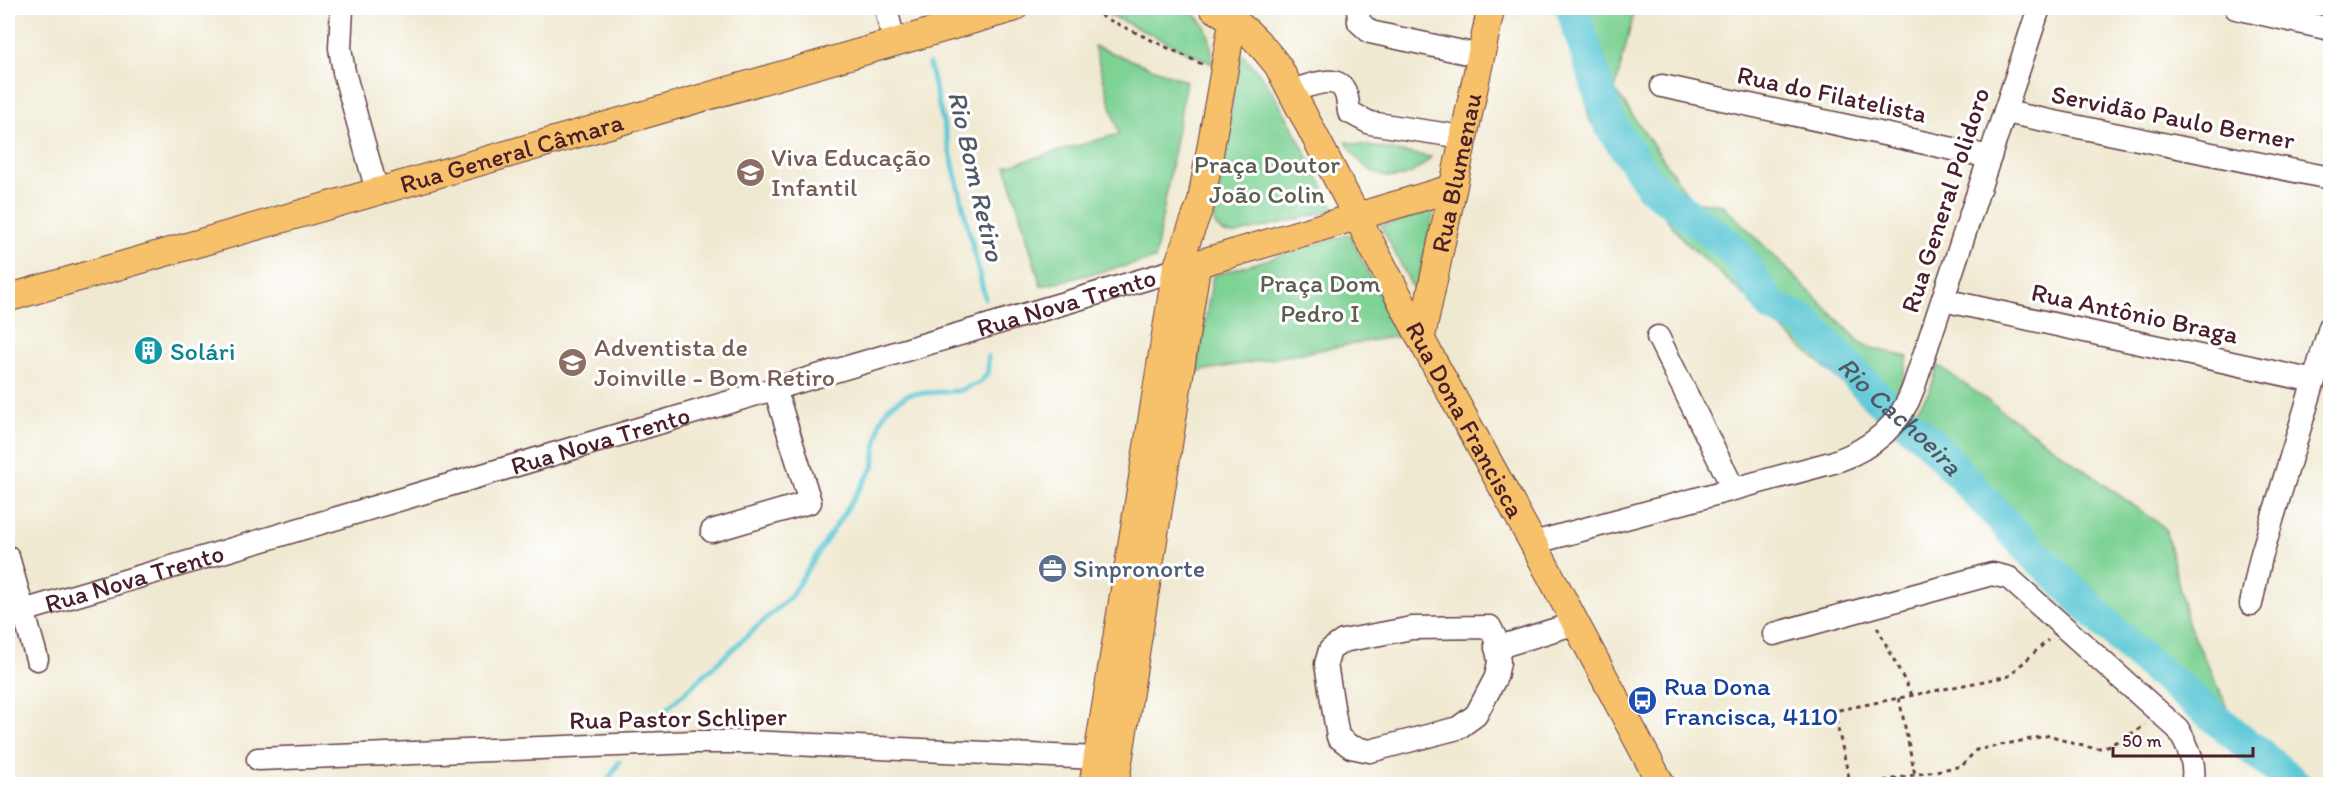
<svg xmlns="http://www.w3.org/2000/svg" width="2338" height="792" viewBox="0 0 2338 792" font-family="Itim,sans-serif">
<rect width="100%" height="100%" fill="#fff"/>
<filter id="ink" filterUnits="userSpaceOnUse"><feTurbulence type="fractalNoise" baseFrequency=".0167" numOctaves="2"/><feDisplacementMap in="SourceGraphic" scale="12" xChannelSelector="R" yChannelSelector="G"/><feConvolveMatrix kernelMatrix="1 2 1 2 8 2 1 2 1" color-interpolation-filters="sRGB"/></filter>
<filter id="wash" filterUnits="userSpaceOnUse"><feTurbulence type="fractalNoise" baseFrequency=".008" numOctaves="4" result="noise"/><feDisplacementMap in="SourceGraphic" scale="24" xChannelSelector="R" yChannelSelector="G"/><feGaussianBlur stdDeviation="1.35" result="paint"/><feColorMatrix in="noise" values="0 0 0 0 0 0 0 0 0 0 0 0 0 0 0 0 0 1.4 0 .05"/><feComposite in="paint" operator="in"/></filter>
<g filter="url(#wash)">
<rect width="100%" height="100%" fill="#f0e9d1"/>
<path fill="#7ed294" stroke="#647860" stroke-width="1.5" d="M1095,8h91c23,14 25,31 27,56z
M1541,8h94l-20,82 77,111 31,4 141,141 44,11 -6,27 -28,28 -190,-171 -95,-121 -11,-71 -12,-35z
M1094,46l92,35 -31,178 -114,27 -35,-120 113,-32z
M1240,52l25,28 20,33 50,97 -100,24c-10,0 -16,-2 -21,-12z
M1346,142l85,15c-31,35 -64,22 -85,-15z
M1434,210l-18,84 -35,-68z
M1350,234l48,102 -202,36 17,-96z
M1938,365l227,163 23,95 49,105c-22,-22 -42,-46 -71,-59l-4,-11 -58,-39 -43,-56 -14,-5 -12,-17 -14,-1 -23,-12 -12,-30 -26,-28 3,-3 -3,-6 -18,-11 -2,-6 -16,-11 -10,-20 16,-22z"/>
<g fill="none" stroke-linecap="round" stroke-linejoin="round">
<path stroke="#5cc7d5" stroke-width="5" d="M929,64l56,234
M659,716l131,-119 83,-129 7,-45 8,-16 21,-13 49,-3 21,-8 9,-10v-17
M606,784l13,-22"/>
<path stroke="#5cc7d5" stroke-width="33" id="s1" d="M1572,8l38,117 42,62 80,61 40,59 32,14 71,74 53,45 104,112 103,100 160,132"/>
</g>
</g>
<g filter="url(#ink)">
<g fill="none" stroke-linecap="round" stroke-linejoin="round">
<defs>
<g id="minor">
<path d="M342,8l-2,40 4,24 33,119"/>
<path d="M886,8l8,34"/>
<path d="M1358,8l1,14 11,10 111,24"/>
<path d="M2236,8l94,21"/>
<path d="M1662,86l328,71"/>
<path d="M1291,91c15,-4 47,-19 54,1 3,6 3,13 4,20l21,11 93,14"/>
<path d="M2005,112l325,66"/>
<path d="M1943,300l371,81"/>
<path d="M1658,337l75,151"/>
<path d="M712,531l98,-29 -35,-113"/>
<path d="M1533,543l301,-81c37,-13 66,-36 79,-73l126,-381"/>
<path d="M8,557l29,102"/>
<path d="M2251,604l10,-47 69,-230"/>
<path id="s2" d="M23,611l1153,-341"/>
<path d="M1490,627l5,10 4,25 -3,15 -20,38 -18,13 -88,23 -19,-4 -13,-10 -12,-73 4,-14 13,-9 69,-13z"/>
<path d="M1774,634l218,-60 17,4 169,151c10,18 19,35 14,55"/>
<path d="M1496,648l80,-25"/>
<path d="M258,759l437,-17h54l348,16"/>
</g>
<g id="major">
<path id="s3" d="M1213,8c29,16 45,32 65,58l143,273 112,204 128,241"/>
<path id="s4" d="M8,298l1006,-290"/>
<path id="s5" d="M1421,339l70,-331"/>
<path d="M1093,784l83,-514 25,-67 34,-195"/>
<path d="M1115,784l82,-520 256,-76"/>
</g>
</defs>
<use href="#minor" stroke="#633d44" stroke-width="25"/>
<use href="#major" stroke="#633d44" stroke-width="29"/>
<path stroke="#633d44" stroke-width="3" stroke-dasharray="4.5 4.5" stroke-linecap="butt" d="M1084,8l120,57
M1877,627l35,68
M1899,698l16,77
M1853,784l-3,-2 -16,-71 175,-35 39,-36
M1866,784l96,-18 14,-16 75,-15c11,6 35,13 47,13 10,0 39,-17 47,-23"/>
<use href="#minor" stroke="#fff" stroke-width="22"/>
<use href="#major" stroke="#f6c16b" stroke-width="27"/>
</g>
</g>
<defs>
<symbol id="school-disc" viewBox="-11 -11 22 22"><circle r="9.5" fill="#8d6e63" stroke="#fff"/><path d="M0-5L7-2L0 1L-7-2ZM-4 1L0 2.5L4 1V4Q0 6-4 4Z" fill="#fff"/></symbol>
<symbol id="building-disc" viewBox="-11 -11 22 22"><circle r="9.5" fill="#0f9aa8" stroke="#fff"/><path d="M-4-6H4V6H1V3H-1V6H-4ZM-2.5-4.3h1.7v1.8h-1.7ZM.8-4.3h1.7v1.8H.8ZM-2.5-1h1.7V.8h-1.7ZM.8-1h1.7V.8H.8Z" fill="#fff"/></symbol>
<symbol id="office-disc" viewBox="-11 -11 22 22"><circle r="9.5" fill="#5c6f8a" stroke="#fff"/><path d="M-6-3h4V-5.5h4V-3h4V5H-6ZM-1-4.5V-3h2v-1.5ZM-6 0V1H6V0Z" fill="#fff"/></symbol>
<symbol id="bus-disc" viewBox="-11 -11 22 22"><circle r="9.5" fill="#1a4fb4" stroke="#fff"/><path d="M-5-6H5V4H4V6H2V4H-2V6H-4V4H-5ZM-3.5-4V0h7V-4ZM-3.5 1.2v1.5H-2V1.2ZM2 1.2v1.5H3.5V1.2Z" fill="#fff"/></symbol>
</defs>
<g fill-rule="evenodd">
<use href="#school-disc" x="734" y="156" width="33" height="33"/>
<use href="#building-disc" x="132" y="334" width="33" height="33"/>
<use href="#school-disc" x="556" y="346" width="33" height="33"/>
<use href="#office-disc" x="1036" y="552" width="33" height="33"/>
<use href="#bus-disc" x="1626" y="684" width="33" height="33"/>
</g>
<g text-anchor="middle" stroke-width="6" stroke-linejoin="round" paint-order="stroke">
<g font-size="26" fill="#4a1f2b" stroke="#fff">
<text transform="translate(1832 94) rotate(12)" y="9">Rua do Filatelista</text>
<text transform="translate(2173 117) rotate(11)" y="9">Servidão Paulo Berner</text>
<text dy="9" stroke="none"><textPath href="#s4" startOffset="524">Rua General Câmara</textPath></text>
<text dy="9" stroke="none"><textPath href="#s5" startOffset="170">Rua Blumenau</textPath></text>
<text transform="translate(1945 200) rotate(-72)" y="9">Rua General Polidoro</text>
<text dy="9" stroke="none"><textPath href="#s2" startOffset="1088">Rua Nova Trento</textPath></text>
<text transform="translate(2135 313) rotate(12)" y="9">Rua Antônio Braga</text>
<text dy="9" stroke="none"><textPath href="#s3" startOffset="488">Rua Dona Francisca</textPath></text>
<text dy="9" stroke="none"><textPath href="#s2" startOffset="602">Rua Nova Trento</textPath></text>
<text dy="9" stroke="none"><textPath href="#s2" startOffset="116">Rua Nova Trento</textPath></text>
<text transform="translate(678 718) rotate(-1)" y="9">Rua Pastor Schliper</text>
</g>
<g font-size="26" fill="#785e54" stroke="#fff" text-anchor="start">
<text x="771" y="166">Viva Educação<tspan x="771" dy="30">Infantil</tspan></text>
<text x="594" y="356">Adventista de<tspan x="594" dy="30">Joinville - Bom Retiro</tspan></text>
</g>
<g font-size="26" fill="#5c5e50" stroke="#fff">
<text x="1267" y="173">Praça Doutor<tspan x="1267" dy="30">João Colin</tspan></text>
<text x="1320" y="292">Praça Dom<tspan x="1320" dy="30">Pedro I</tspan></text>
</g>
<g font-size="26" fill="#0d838f" stroke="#fff" text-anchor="start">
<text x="170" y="360">Solári</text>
</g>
<g font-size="26" fill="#4e5e75" stroke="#fff" text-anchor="start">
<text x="1073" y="577">Sinpronorte</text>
</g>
<g font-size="26" fill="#164399" stroke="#fff" text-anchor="start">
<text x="1664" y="695">Rua Dona<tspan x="1664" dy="30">Francisca, 4110</tspan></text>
</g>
<g font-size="27" font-style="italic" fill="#505a66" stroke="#fff">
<text transform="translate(976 176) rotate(77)" y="9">Rio Bom Retiro</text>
<text dy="9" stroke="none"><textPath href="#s1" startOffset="540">Rio Cachoeira</textPath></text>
</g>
</g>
<rect width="2338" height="792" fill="none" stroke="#fff" stroke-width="30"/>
<path d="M2113 747v9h140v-9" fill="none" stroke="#4a1f2b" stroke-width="3"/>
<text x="2122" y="747" font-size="18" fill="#4a1f2b" stroke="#ffffff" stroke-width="4.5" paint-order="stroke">50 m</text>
</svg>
